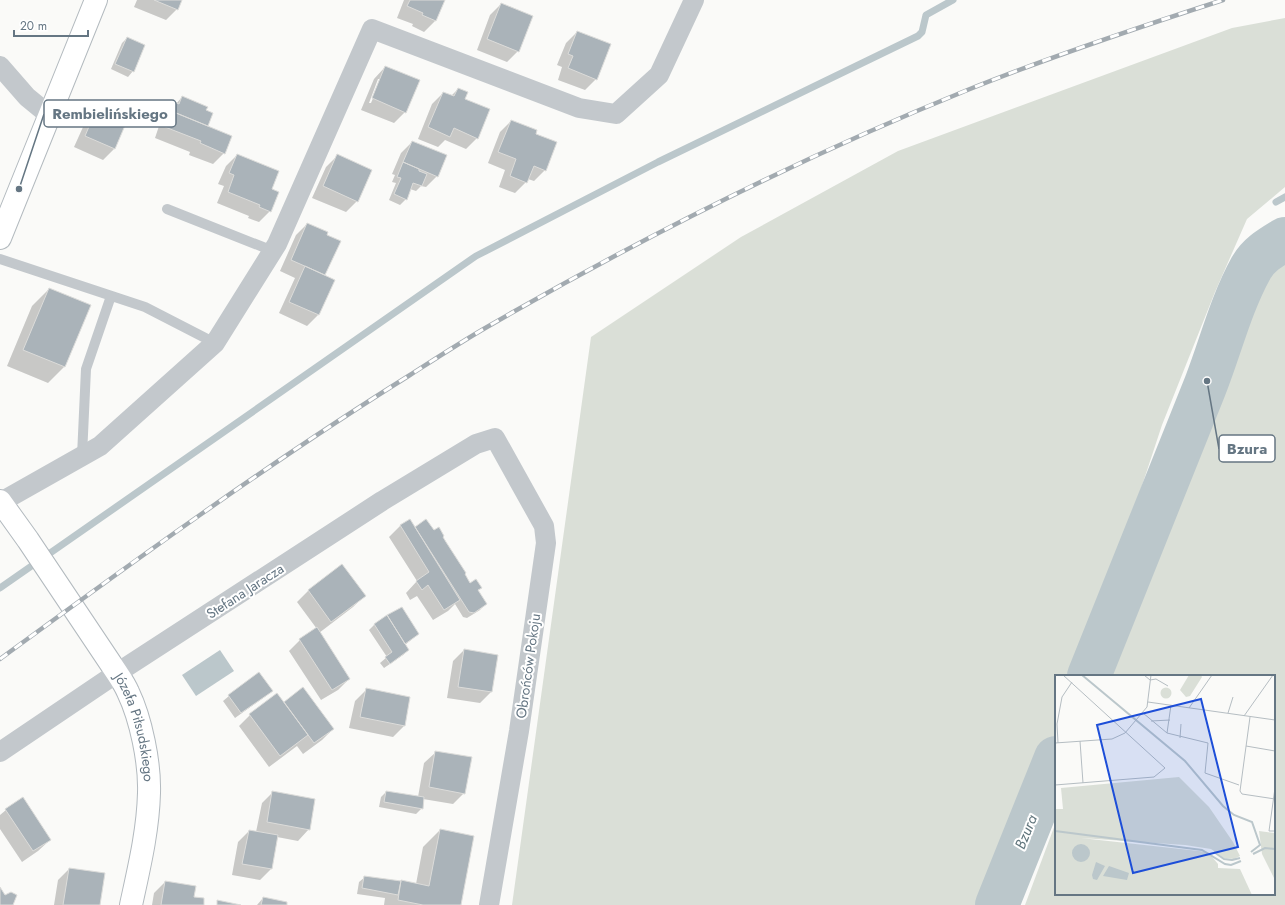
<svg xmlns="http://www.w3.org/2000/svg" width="1285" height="905" viewBox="0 0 1285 905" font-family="Jost,sans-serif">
<rect width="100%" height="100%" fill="#fafaf8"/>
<path fill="#dadfd7" d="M1285,18v169l-38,32 -32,73 -53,133 -83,251h-23v71l-52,158h-492l79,-568 150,-100 157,-86 334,-123z
M1285,246v659h-260l31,-83v72h218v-218h-163l158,-421z"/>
<path fill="#bbc7cb" d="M220,650l14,21 -38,25 -14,-21z"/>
<path fill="#0003" fill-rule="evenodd" d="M137,0h44l-4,9 -11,11 -32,-13z
M404,0h40l-9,21 -11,11 -12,-6 1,-2 -16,-6z
M501,4l17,47 -11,11 -30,-12 13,-35z
M577,32l19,47 -11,11 -27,-10 4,-13 -5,-2 9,-22z
M127,38l6,33 -5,6 -17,-8 11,-26z
M385,67l20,45 -11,11 -33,-13 13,-31zM378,79h3l-10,24h-2z
M458,89l6,10 13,39 -11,11 -21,-9 -7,7 -20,-8 14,-35 11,-11 8,3z
M182,97l30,17 -5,12 17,27 -11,11 -24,-9 1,-3 -35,-14 5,-15 7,-6 -3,-1 3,-8 6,-6 3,2z
M100,104l28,13 -14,32 -11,11 -29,-13 14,-31z
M511,121l24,13 10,36 -11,11 -6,-2 -2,3 -11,11 -16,-6 6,-17 -17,-7 12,-31z
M412,142l25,34 -11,11 -5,-1 -5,5 -6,-2 -4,10 -6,6 -11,-5 7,-17 -4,-1 3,-7 -3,-1 9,-21z
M237,155l34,34 -1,22 -11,11 -11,-4 1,-2 -32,-13 7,-17 -6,-2 8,-18z
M337,156l20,45 -11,11 -34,-14 14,-31z
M307,224l32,18 -15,34 -6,39 -11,11 -28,-13 16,-35 -15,-7 16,-36z
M49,289l41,17 -26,61 -16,16 -41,-17 25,-60z
M409,521l5,8 12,-8 8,11 8,5 28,47 11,3 -4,4 8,13 -5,6 -13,8 -4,-1 -8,-13 -7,7 -15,9 -16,-24 -7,4 -4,-7 11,-12 -28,-44 11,-11z
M342,565l22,31 -11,11 -34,26 30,46 -11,11 -17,10 -32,-49 11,-11 17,-11 -20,-27 11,-11z
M402,608l16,26 -13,11 3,5 -5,5 -19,13 -4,-5 7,-6 -18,-27 5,-5z
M464,650l33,5 -6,37 -11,11 -33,-5 6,-37z
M303,689l30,40 -11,11 -19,14 -6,-8 -28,21 -30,-41 11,-11 33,-12z
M366,690l38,36 -11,11 -44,-9 6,-27z
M271,691l-5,5 -31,22 -12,-17 6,-5z
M436,752l28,41 -11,11 -30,-5 -1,9 -6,6 -37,-7 2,-10 5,-5 32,5 6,-34z
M273,792l36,37 -11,12 -21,-4 -6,32 -11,11 -28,-5 6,-33 11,-11 7,1 6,-29z
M6,810l44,30 -12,11 -16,11 -22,-33v-14z
M440,830l20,75h-76l1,-7 -28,-4 2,-12 6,-5 51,7 7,-37z
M69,869l30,36h-45l4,-25z
M165,882l28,16 9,7h-50l2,-12z
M263,898l23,7h-29z"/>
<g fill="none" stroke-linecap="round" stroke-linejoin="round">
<path stroke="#bbc7cb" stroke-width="7" d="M1276,202l9,-5
M0,588l476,-332 182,-94 260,-126 4,-4 4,-17 27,-15"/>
<path stroke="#bbc7cb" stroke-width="44" d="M1089,676c38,-96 77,-191 115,-287 16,-40 26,-83 47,-121 8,-14 21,-21 34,-29
M997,905l59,-147"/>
</g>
<path fill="#aab3b9" stroke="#dcdcda" d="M154,0h28l-4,10z
M410,0h35l-9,21 -14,-6 1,-2 -16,-7z
M501,3l32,13 -14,36 -32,-13z
M577,31l34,13 -14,36 -29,-12 5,-12 -5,-2z
M127,37l18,8 -11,27 -19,-8z
M385,66l35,14 -14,33 -34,-15z
M458,88l10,4 -3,7 25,10 -12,30 -24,-11 -4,9 -22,-10 15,-35 11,4z
M182,96l26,11 -2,3 7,3 -5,13 -39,-16 3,-9 7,3z
M99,103l30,13 -14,33 -30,-13z
M171,111l61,25 -7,18 -25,-11 1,-2 -36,-14z
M511,120l26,10 -1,4 21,8 -11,29 -12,-5 -7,17 -17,-7 6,-17 -18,-7z
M412,141l35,14 -9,22 -35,-15z
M237,154l42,17 -7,18 7,3 -8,20 -12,-5 1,-2 -32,-13 6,-17 -5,-2z
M337,154l35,16 -14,32 -35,-16z
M403,162l16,7v2l8,3 -5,12 -9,-3 -6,17 -13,-6 7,-16 -4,-1z
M307,223l21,9 -1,3 14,6 -16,34 -34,-15z
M305,266l30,14 -16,35 -30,-13z
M49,288l42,17 -26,62 -42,-17z
M410,519l50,81 -16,10 -16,-25 -6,5 -6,-9 13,-9 -29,-47z
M426,519l8,11 5,-3 5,9 -1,1 3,5 20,31 -1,1 5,9 6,-4 6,9 -4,2 9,14 -13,9 -5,-1 -54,-85z
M342,564l24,32 -35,26 -23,-32z
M402,607l17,27 -14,10 -18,-29z
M387,615l22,35 -19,14 -5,-7 7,-5 -18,-28z
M317,627l33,52 -18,11 -33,-51z
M464,649l34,6 -6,37 -34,-5z
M259,672l14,19 -32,22 -13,-18z
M303,687l31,42 -20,14 -30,-41z
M366,688l44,9 -5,29 -45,-9z
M277,693l31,42 -28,21 -31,-42z
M435,751l37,6 -7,37 -36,-7z
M272,791l43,8 -5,31 -43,-8z
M386,791l38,6 -1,12 -39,-7z
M23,797l28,43 -18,11 -28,-42z
M440,829l34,7 -13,69h-38l-25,-5 3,-20 28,6z
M249,830l29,5 -6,34 -30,-5z
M69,868l36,5 -5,32h-37z
M364,876l37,5 -3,14 -36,-7z
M165,881l31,5 -2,11 10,1v7h-43z
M0,887l5,8 6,-3 6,3 -4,10h-13z
M263,897l24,5v3h-26z
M217,900l24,5h-24z"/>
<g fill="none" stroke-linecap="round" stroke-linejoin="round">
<defs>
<g id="secondary">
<path d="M0,238l96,-238"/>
<path id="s1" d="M0,501l28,39 89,133c4,6 8,12 11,19 13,27 22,71 21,101 -1,38 -10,75 -18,112"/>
</g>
</defs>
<use href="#secondary" stroke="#b3babf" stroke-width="24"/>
<path stroke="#c3c8cc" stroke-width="10" d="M167,209l106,42
M0,259l145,48 70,36
M82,456l4,-87 25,-73"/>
<path stroke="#c3c8cc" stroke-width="20" d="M0,66l27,31 22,18
M1,502l99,-56 115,-103 62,-99 95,-215 207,79 37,6 43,-39 35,-75
M0,752l117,-79 265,-172 94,-57 19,-6 49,88 2,17 -27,188 -30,174"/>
<use href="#secondary" stroke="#fff" stroke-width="22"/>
<defs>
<path id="rail" d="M0,659c134,-98 269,-196 410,-284 25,-16 51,-33 77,-48 154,-89 313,-169 478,-236 84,-34 171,-63 258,-91"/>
</defs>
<use href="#rail" stroke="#a2aab0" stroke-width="4.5"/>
<use href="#rail" stroke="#fff" stroke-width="3" stroke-dasharray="9" stroke-linecap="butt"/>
</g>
<g text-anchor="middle" stroke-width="4" stroke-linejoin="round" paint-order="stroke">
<g font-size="14" fill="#657683" stroke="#fff">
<text transform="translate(245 591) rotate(-33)" y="5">Stefana Jaracza</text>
<text transform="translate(528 666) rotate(-82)" y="5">Obrońców Pokoju</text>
<text dy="5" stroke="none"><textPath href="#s1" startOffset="266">Józefa Piłsudskiego</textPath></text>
</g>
<g font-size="15" font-style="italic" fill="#60757c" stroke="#fff">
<text transform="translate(1026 832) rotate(-68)" y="5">Bzura</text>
</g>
</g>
<g transform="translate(1055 675)">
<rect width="220" height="220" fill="#fafaf8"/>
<path d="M134,0h12l1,2 -12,19 -4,1 -6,-7zM105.5 18a5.5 5.5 0 1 1 11 0a5.5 5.5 0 1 1-11 0ZM124,102l30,30 24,35 7,14 -6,3 -10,-1 -13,-9 -26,-4 -104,-7 127,14 10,12v4l22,1 12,26h-197v-86h8l-2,-21zM204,156l16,2v47l-13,-26z" fill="#dadfd7"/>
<path d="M17 178a9 9 0 1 1 18 0a9 9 0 1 1-18 0ZM41,187l9,4 -8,14 -4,-1 -1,-4zM54,191l20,7 -2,7 -24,-4z" fill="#bbc7cb"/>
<path fill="none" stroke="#bbc7cb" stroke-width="2" d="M27,0l103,86 38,45 11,9 18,7 8,23 -9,7M0,156l147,19 23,14 6,1 10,-4M159,177l10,7 8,1 8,-2M198,179l12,-6 10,1"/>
<path fill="none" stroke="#b5bdc2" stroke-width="1" d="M89,0l6,5 6,-1 12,7M93,27l127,18M134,33l23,-33M88,38l24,20 41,10 -3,30 34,12M173,38l5,-16M189,41l29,-41M195,42l-10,74 2,3 33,5M96,46l19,-1M112,58l4,-28M125,63l1,-14M25,66l3,42M0,68l57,-4 13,-6 22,-26 4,-32M3,68l-1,-19 5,-27 10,-15M191,71l29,5M0,110l99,-8 11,-9 -102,-93M220,113l-6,43h6"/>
<path fill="#1d4ed8" fill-opacity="0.15" stroke="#1d4ed8" stroke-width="2" d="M146,24l37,148 -105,26 -36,-148z"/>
<rect width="220" height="220" fill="none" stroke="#657683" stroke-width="2"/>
</g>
<path fill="none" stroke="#657683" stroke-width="1.5" d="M19 189L44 114M1207 381L1219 449"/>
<g fill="#657683" stroke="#fff" stroke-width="1.5">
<circle cx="19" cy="189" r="4"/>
<circle cx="1207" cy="381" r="4"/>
</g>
<g fill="#fff" stroke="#657683" stroke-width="1.5">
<rect x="44" y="100" width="132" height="27" rx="4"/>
<rect x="1219" y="435" width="56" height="27" rx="4"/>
</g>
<g font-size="15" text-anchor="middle" font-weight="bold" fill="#657683">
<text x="110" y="119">Rembielińskiego</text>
<text x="1247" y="454">Bzura</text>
</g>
<path d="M14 30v6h74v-6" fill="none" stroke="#657683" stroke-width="2"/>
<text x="20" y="30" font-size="12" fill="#657683" stroke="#ffffff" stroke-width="3" paint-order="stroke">20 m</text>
</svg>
